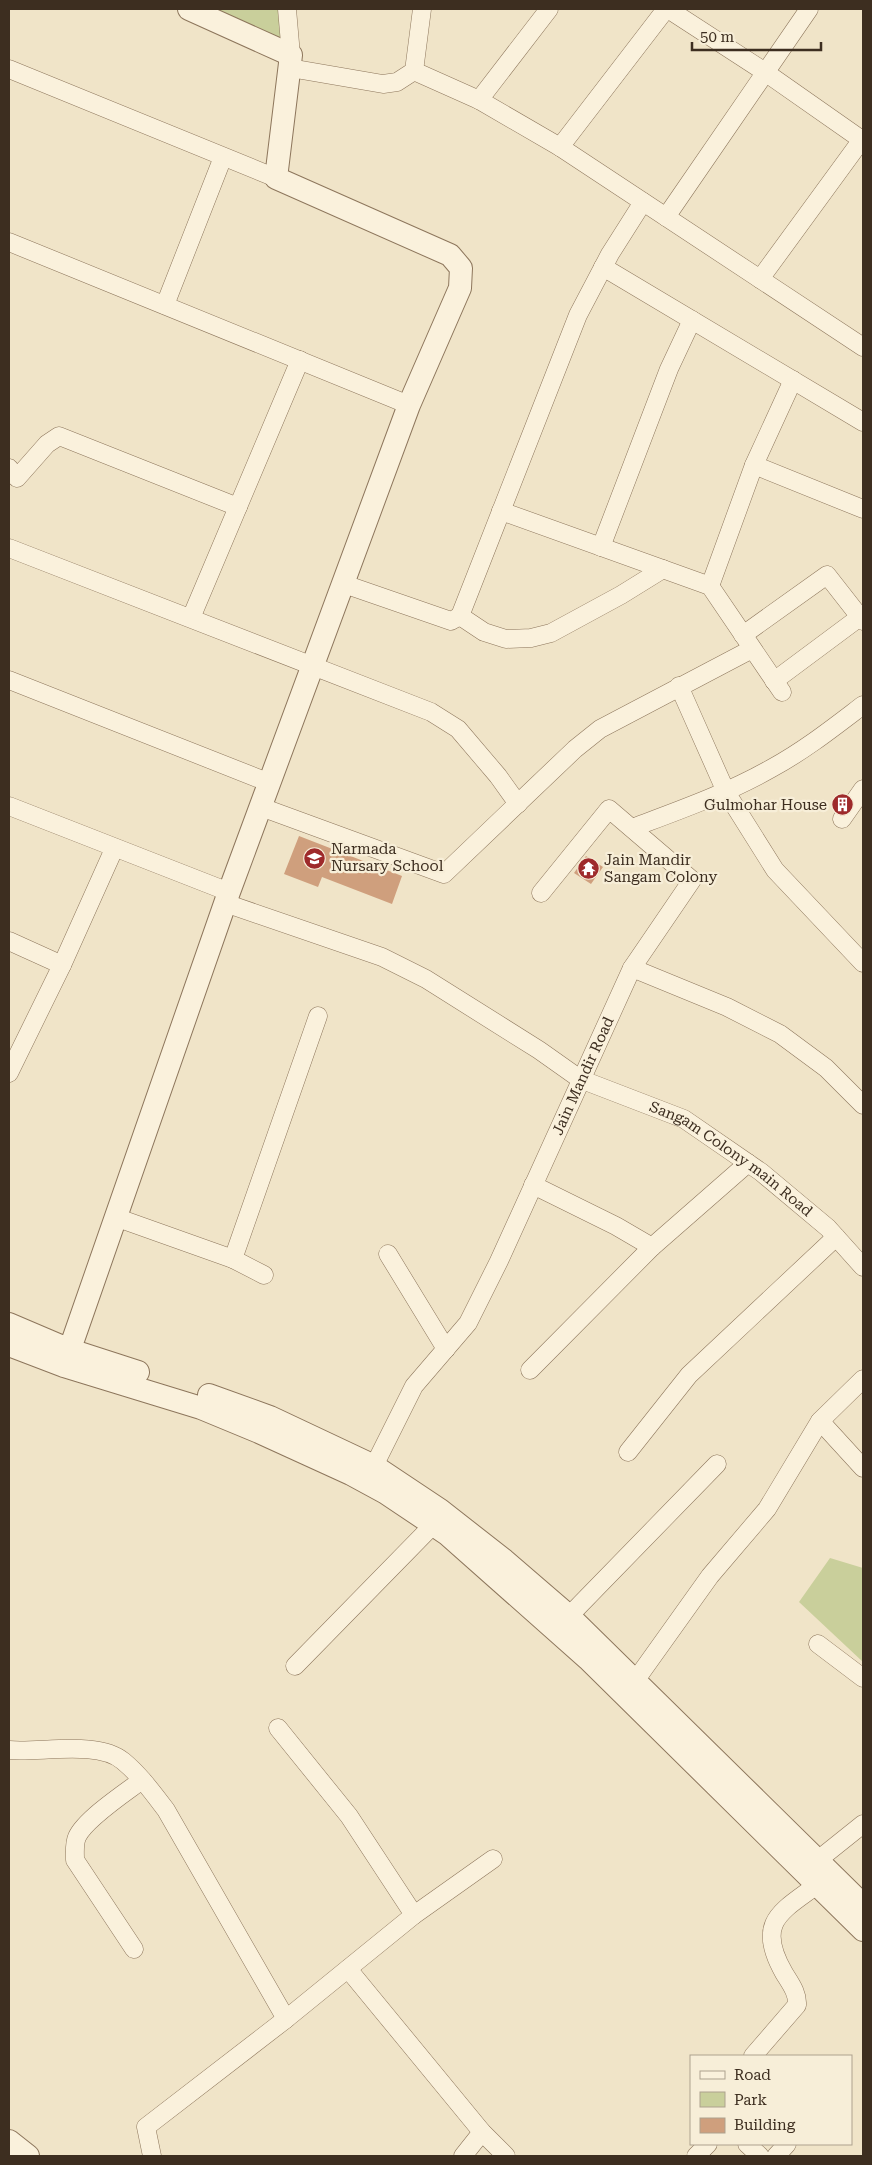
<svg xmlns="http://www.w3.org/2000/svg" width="872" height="2165" viewBox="0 0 872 2165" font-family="'Roboto Serif',serif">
<rect width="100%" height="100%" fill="#f0e4c8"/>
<path fill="#c9cf9b" d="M213,9h67l6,34z
M830,1558l33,10v94l-64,-60z"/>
<path fill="#cf9f7d" d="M299,836l103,40 -10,28 -70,-27 -4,10 -34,-13z
M586,856l17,11 -12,17 -17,-11z"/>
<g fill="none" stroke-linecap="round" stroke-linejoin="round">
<defs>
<g id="minor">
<path d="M287,9l4,46"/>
<path d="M668,9l97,63 97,68"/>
<path d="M290,68l93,16 14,-2 17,-11 8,-62"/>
<path d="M9,69l267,109"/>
<path d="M414,71l65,29 81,47 303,200"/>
<path d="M479,100l70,-91"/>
<path d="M560,147l106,-138"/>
<path d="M666,217l143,-208"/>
<path d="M9,242l400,163"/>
<path d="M603,267l260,155"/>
<path d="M760,279l103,-141"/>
<path d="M165,305l58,-148"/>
<path d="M754,465l109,44"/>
<path d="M9,468l8,10 30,-34 12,-8 179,71"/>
<path d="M501,511l209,75 72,106"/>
<path d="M601,547l68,-178 23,-49"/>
<path d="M9,548l422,164 27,17 40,47 20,28"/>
<path d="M344,584l107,37 9,-5 118,-301 32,-61 33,-52"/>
<path d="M710,586l44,-121 39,-85"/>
<path d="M460,616l24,16 22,7 25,-1 20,-5 70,-38 42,-26"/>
<path d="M191,618l109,-258"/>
<path d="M743,635l84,-60 36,46"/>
<path d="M9,680l261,103"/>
<path d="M774,681l86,-64"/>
<path d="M679,686l47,106 49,78 88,93"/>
<path d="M9,806l220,86"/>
<path d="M261,807l183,67 131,-125 25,-20 152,-80"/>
<path d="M842,819l21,-30"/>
<path d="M632,828c48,-18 96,-35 140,-60 33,-18 62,-41 91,-63"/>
<path id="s1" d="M225,903l157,54 44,22 113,71 41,29 104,40 77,53 67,56 35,39"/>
<path d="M9,941l53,24"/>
<path d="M632,968l95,39 53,27 46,34 37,37"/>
<path d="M9,1073l53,-108 52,-116"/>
<path d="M533,1185l83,41 36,21 96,-84"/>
<path d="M115,1217l118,42 31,16"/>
<path d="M388,1254l58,95"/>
<path d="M233,1259l85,-243"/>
<path d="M530,1370l122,-123"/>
<path d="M863,1379l-43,42 43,47"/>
<path d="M628,1452l61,-77 147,-138"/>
<path id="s2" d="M374,1466l40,-80 54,-63 31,-62 133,-293 60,-88 -83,-71 -68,84"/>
<path d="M569,1616l148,-152"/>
<path d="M818,1644l45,34"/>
<path d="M295,1666l138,-141"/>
<path d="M635,1681l75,-105 57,-67 53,-88"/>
<path d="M278,1728l71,88 65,99"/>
<path d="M9,1750c31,3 89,-10 114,11 17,14 30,32 43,49l120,209"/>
<path d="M818,1860l45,-36"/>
<path d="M134,1949l-59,-89c0,-8 -1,-16 2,-23 8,-18 49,-45 65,-57"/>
<path d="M348,1969l134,163 24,24"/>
<path d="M753,2056l44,-51c1,-12 -7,-22 -13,-32 -32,-56 3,-63 43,-96"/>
<path d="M747,2144l13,12"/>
<path d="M152,2156l-6,-29 140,-108 128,-104 79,-56"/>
<path d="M463,2156l19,-24"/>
<path d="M696,2156l12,-12"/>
<path d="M776,2156l11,-12"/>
</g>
<path id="tertiary" d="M9,1324l61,26 68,22
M9,1345l55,21 137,42 58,24 92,42 35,19 61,41 141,125 275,271
M64,1366l165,-474 180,-487 51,-117 1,-20 -11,-13 -174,-77 15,-123 -102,-46
M209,1395l61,22 104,49 66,44 64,50 65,56 294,289
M9,2141l19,15"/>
</defs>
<use href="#minor" stroke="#8d765c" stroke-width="19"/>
<use href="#tertiary" stroke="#8d765c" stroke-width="24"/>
<use href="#minor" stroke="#faf1dc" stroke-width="18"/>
<use href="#tertiary" stroke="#faf1dc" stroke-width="22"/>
</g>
<defs>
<symbol id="building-disc" viewBox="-11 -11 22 22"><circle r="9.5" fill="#9e2a2b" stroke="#f7eed8"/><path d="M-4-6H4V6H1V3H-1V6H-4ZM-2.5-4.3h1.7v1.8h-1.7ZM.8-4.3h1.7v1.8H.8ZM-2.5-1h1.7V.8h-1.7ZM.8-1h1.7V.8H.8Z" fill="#fff"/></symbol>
<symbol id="school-disc" viewBox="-11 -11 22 22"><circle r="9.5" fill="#9e2a2b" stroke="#f7eed8"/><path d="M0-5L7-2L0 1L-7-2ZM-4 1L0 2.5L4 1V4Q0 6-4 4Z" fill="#fff"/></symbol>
<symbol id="temple-disc" viewBox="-11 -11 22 22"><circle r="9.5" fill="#9e2a2b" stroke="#f7eed8"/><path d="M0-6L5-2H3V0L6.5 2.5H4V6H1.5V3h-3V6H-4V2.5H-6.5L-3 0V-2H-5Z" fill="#fff"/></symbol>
</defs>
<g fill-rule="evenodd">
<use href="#building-disc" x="830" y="792" width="25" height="25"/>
<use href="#school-disc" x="302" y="846" width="25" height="25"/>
<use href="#temple-disc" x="576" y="856" width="25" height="25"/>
</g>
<g text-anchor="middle" stroke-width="4.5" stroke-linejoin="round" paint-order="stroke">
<g font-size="15" fill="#3d2e20" stroke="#f7eed8" text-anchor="start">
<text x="827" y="810" text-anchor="end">Gulmohar House</text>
<text x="331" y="854">Narmada<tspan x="331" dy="17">Nursary School</tspan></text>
<text x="604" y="865">Jain Mandir<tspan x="604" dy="17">Sangam Colony</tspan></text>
</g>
<g font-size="15" fill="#3d2e20" stroke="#f7eed8">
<text dy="5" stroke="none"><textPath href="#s2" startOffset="445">Jain Mandir Road</textPath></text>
<text dy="5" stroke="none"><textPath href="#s1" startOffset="571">Sangam Colony main Road</textPath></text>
</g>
</g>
<rect width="872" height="2165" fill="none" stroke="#3d2e20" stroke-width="20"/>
<rect x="690" y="2055" width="162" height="90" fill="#f7eed8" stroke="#ada18e"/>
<rect x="700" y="2071" width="25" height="8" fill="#faf1dc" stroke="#ada18e"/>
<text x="734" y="2080" font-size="15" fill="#3d2e20">Road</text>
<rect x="700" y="2092" width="25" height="15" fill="#c9cf9b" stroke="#ada18e"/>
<text x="734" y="2105" font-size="15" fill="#3d2e20">Park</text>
<rect x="700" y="2118" width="25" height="15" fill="#cf9f7d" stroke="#ada18e"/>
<text x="734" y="2130" font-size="15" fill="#3d2e20">Building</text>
<path d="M692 42v8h129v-8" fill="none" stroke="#3d2e20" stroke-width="2.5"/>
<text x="700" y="42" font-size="15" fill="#3d2e20" stroke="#f7eed8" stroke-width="4" paint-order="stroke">50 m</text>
</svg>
